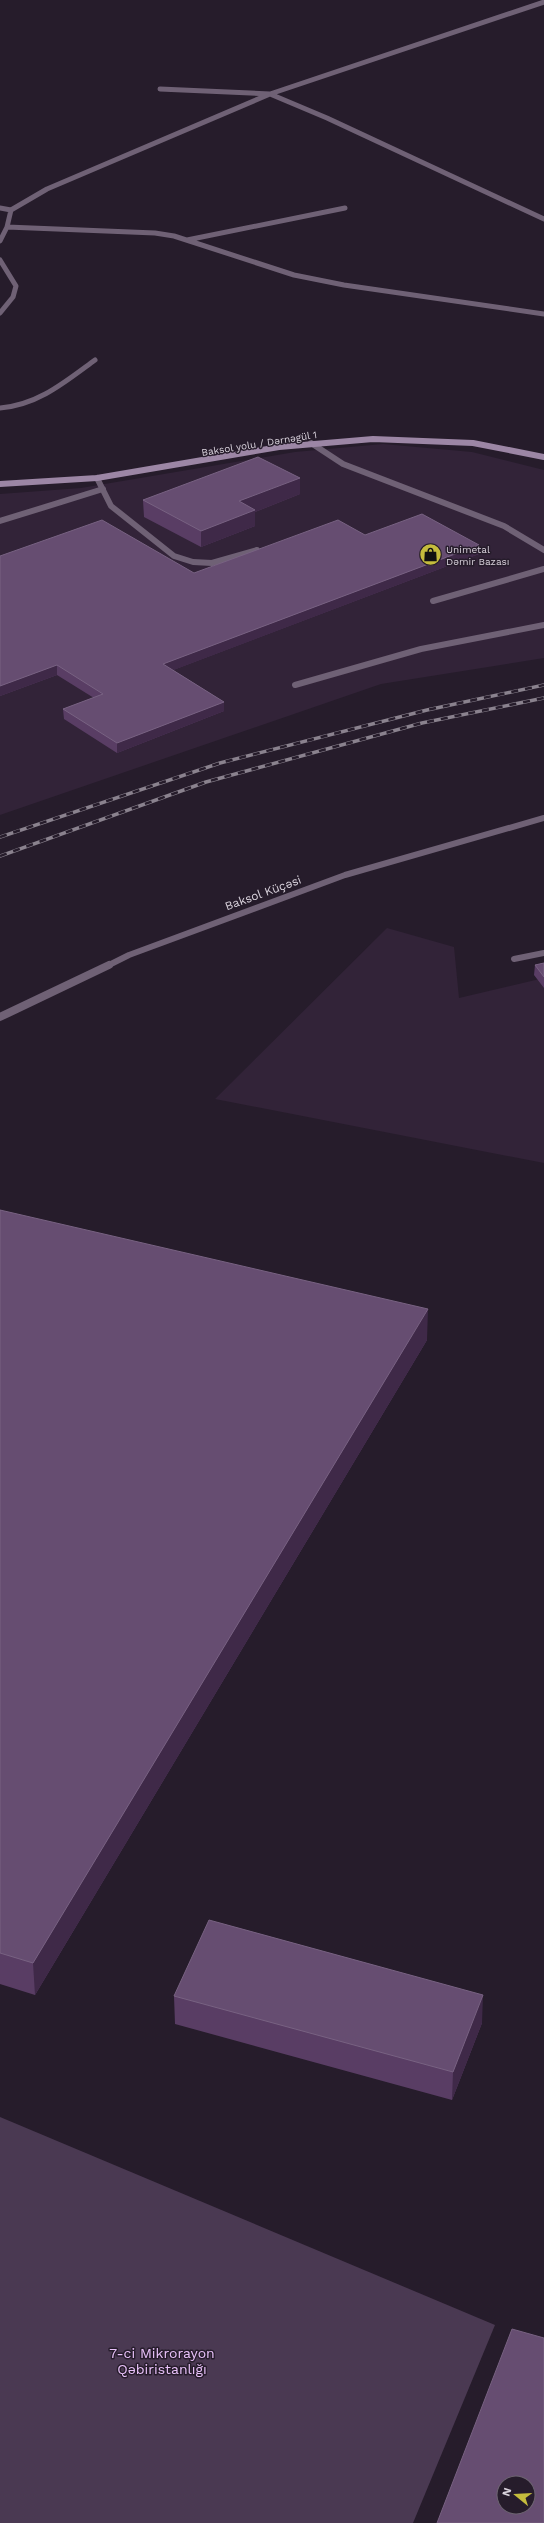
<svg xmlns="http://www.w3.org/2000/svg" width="544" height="2523" viewBox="0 0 544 2523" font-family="'Work Sans',sans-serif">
<rect width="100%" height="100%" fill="#261c2b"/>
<path fill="#322338" d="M383,444l89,8 72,18v188l-163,26 -381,131v-321l81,-6 214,-36z
M387,928l67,19 5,51 85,-20v185l-329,-64z"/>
<path fill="#4a3952" d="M0,2117l495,208 -82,198h-413z"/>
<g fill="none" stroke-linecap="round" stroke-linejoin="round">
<path stroke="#6f6175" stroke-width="6" d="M311,443l32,21 161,62 40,24
M97,478l14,28 63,50 19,6 19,1 45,-13
M0,521l103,-32
M433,601l111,-32
M295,685l126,-36 123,-24"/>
<path stroke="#6f6175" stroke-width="5" d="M160,89l110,5 57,24 217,101
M0,208l11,2
M7,227l148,6 19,3 120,39 50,10 200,29
M187,240l158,-32
M0,241l7,-14 4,-17 36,-21 223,-95 274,-92
M0,260l16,26 -3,11 -13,16
M0,408c38,-3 65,-26 95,-48"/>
<path stroke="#6f6175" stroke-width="6" d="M514,959l30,-6
M107,966l22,-11 216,-80 199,-57"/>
<path stroke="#6f6175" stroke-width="8" d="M0,1017l109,-52"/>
<path stroke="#9c86a5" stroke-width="6" d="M0,484l97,-6 182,-31 94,-8 100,4 71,14"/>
<defs>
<path id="rail" d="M0,837l220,-74 207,-53 117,-25
M0,856l206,-74 216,-59 122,-25"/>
</defs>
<use href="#rail" stroke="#8a828e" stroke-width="3.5"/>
<use href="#rail" stroke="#261c2b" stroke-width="2.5" stroke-dasharray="7" stroke-linecap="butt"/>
</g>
<path fill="#593d64" d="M300,494l-45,18v14l-54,21 -57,-30 -1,-17z
M365,535l114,19 -306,116 51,32v9l-107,42 -53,-34 -1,-10 31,-11 -37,-23 -57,21v-140l194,17z
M544,963v25l-10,-13 1,-10z
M0,1210l427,130 -392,655 -35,-11z
M174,1996l308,27 -30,77 -277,-76z"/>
<path fill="#3f2948" d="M300,478v16l-45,18v14l-54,21v-16l38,-30z
M479,545v9l-316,120v-10z
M57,665v10l-57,21v-10z
M224,702v9l-107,42v-10z
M428,1309l-1,31 -392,655 -2,-32z
M483,1995l-1,28 -30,77 1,-28z"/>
<path fill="#664d71" stroke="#786282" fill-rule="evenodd" d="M258,457l42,21 -61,23 16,9 -54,21 -58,-31z
M422,514l57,31 -316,119 61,38 -107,41 -54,-34 40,-15 -46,-29 -57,21v-130l102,-36 92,53 144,-53 27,15z
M544,963v14l-9,-12z
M0,1210l428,99 -395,654 -33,-10z
M209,1920l274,75 -30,77 -279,-76z
M512,2329l32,9v185h-107zM504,2483h24v24h-24z"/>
<defs>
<symbol id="shop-disc" viewBox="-11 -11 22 22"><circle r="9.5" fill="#c5bc3d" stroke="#261c2b"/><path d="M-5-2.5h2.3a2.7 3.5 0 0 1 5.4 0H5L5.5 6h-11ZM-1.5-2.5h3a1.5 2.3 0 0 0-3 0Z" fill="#111"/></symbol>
</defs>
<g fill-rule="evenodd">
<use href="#shop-disc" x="418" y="542" width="25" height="25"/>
</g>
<g text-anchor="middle" stroke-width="3" stroke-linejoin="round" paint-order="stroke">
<g font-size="10" fill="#d9d2dc" stroke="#261c2b">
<text transform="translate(259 443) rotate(-9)" y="4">Baksol yolu / Dərnəgül 1</text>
</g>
<g font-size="10" fill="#d9d2dc" stroke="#261c2b" text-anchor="start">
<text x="446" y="553">Unimetal<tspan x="446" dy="12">Dəmir Bazası</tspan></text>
</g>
<g font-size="12" fill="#d9d2dc" stroke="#261c2b">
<text transform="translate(263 893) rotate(-20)" y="4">Baksol Küçəsi</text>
</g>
<g font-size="14" fill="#e8c1f9" stroke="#261c2b">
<text x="162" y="2358">7-ci Mikrorayon<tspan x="162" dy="16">Qəbiristanlığı</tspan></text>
</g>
</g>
<g transform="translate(516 2495) rotate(288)"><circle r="19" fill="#261c2b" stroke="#6e6572"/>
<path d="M0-3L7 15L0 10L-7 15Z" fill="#c5bc3d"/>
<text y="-6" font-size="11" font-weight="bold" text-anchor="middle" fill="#d9d2dc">N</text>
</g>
</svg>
